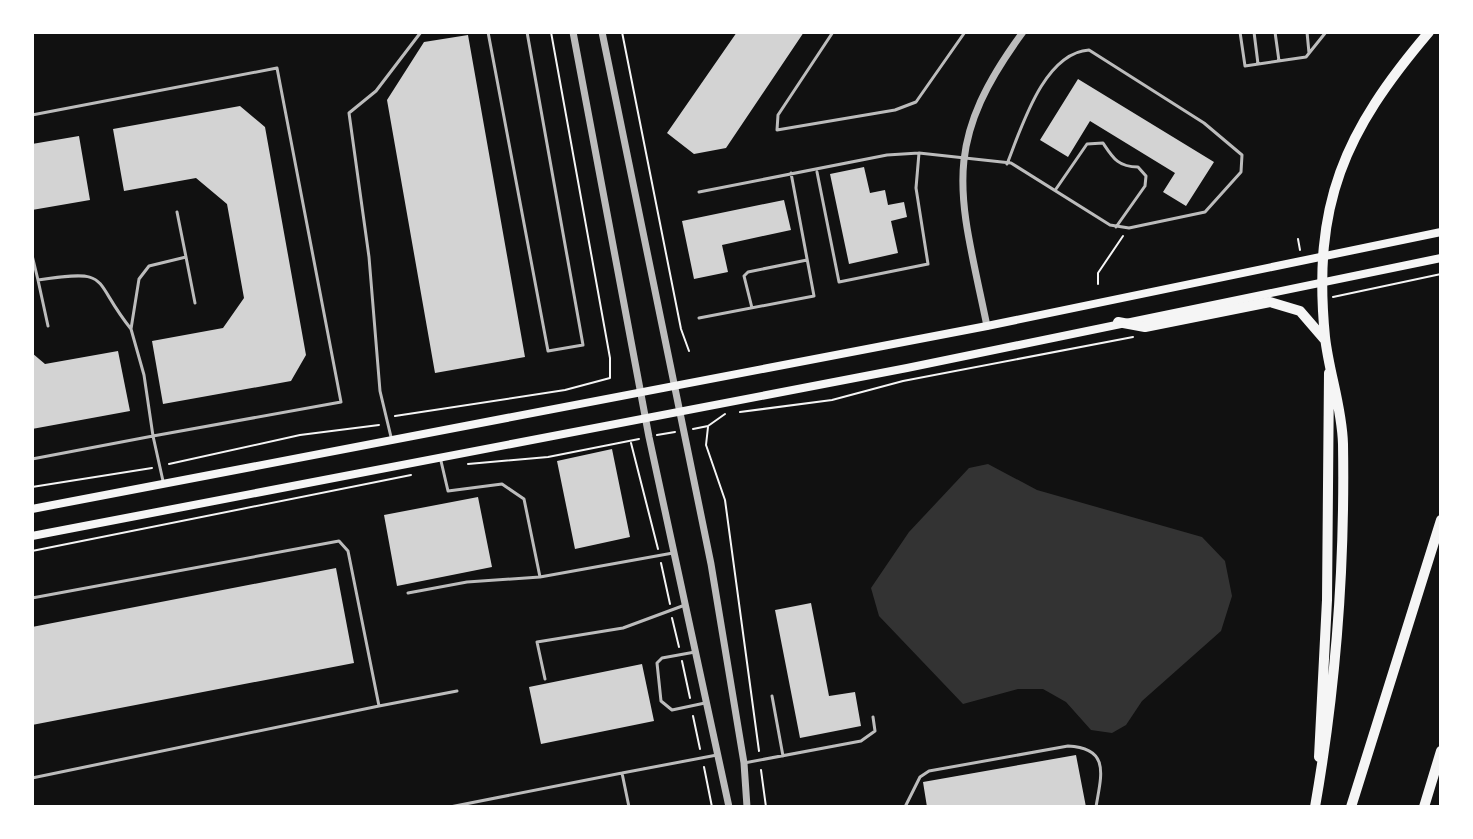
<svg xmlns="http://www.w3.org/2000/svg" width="1473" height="839" viewBox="0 0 1473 839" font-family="Poppins,sans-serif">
<rect width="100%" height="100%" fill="#111"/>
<path fill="#333" d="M988,464l49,26 165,47 23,24 7,35 -11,35 -79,70 -16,24 -14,8 -21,-3 -25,-28 -23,-13h-25l-55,15 -84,-88 -8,-28 38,-56 60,-64z"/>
<path fill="#d3d3d3" d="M737,32h67l-78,116 -32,6 -27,-21z
M468,35l57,322 -90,16 -48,-273 37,-58z
M1078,79l136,83 -28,44 -23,-14 12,-19 -85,-52 -22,36 -28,-17z
M240,106l25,21 41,228 -15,26 -128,23 -11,-63 71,-13 21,-30 -17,-94 -31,-26 -72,13 -11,-62z
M79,136l11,64 -58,10v-66z
M864,167l6,26 15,-3 3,15 16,-3 3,15 -16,4 7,32 -49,11 -19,-90z
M784,200l7,30 -69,15 6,27 -34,7 -12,-58z
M118,351l12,60 -98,18v-76l13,11z
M612,449l18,88 -55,12 -18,-88z
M478,497l14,70 -95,19 -13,-71z
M336,568l18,95 -322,62v-98z
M811,603l18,93 26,-4 6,34 -61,12 -25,-128z
M642,664l12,57 -113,23 -12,-57z
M1076,755l10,52h-159l-4,-25z"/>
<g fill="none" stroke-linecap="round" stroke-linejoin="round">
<path stroke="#f5f5f5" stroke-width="2" d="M622,32l59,297 8,22
M1298,239l2,11
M1098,284v-11l25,-37
M1333,297l108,-23
M740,412l92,-12 71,-19 230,-44
M395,416l170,-26 45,-12v-20l-59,-326
M708,427l-2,18 19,55 34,251
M693,429l15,-3 17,-12
M657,435l18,-3
M631,443l27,106
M169,464l131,-29 79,-10
M468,464l80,-7 91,-18
M32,487l120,-19
M32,551l379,-76
M661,563l9,41
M672,618l7,29
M682,661l8,37
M693,716l7,33
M704,767l8,40
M761,770l5,37"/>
<path stroke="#bcbcbc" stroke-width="3" d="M488,32l60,319 35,-6 -56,-313
M833,32l-55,83 -1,15 118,-20 21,-8 49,-70
M1240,32l5,34 61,-9 20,-25
M1254,32l4,32
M1275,32l4,29
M1307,32l2,21
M32,115l245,-47 64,334 -188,34 10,45
M817,172l22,110 89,-18 -12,-76 3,-35
M1056,189l31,-45 16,-1c10,15 15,24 35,24l8,9 -1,10 -29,41
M699,192l188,-37 32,-2 92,10 99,62 19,3 76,-16 36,-40 1,-17 -38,-32 -115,-73c-45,3 -67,76 -82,114
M177,212l9,45
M32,255l6,25
M752,308l-8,-32 4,-4 59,-12
M699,318l115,-22 -23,-123
M48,326l-10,-46c76,-11 52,-2 93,49
M391,437l-11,-46 -11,-134 -20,-144 27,-22 45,-59
M32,459l121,-23 -9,-61 -13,-46 8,-50 10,-13 37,-9 9,46
M441,461l7,30 54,-7 22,15 16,78 133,-24
M408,593l59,-11 73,-5
M32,598l307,-57 9,10 31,155 78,-15
M695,652l-33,6 -5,5 4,38 11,9 33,-7
M545,679l-8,-37 86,-14 62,-23
M772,696l11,60
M744,763l117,-22 14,-10 -2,-14
M32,778l347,-72
M450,807l172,-34
M629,807l-7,-34 95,-18
M905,807l15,-30 9,-6 139,-25c43,2 33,30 28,61"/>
<path stroke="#bcbcbc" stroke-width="7" d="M573,32l76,405 80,370
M602,32l109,532 33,199 3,44
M987,326c-27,-131 -49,-179 36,-294"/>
<path stroke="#f5f5f5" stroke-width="8" d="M32,509l955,-183 454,-94
M32,536l875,-168 534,-110"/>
<path stroke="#f5f5f5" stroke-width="10" d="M1118,322l27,5 125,-25 30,9 25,29
M1319,757l8,-157 2,-227
M1315,807c21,-120 30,-241 28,-363 -1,-37 -14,-71 -18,-107 -13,-133 19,-205 104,-305
M1351,807l90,-287
M1424,807l17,-56"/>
</g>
<rect width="1473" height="839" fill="none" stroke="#ffffff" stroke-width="68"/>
</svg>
